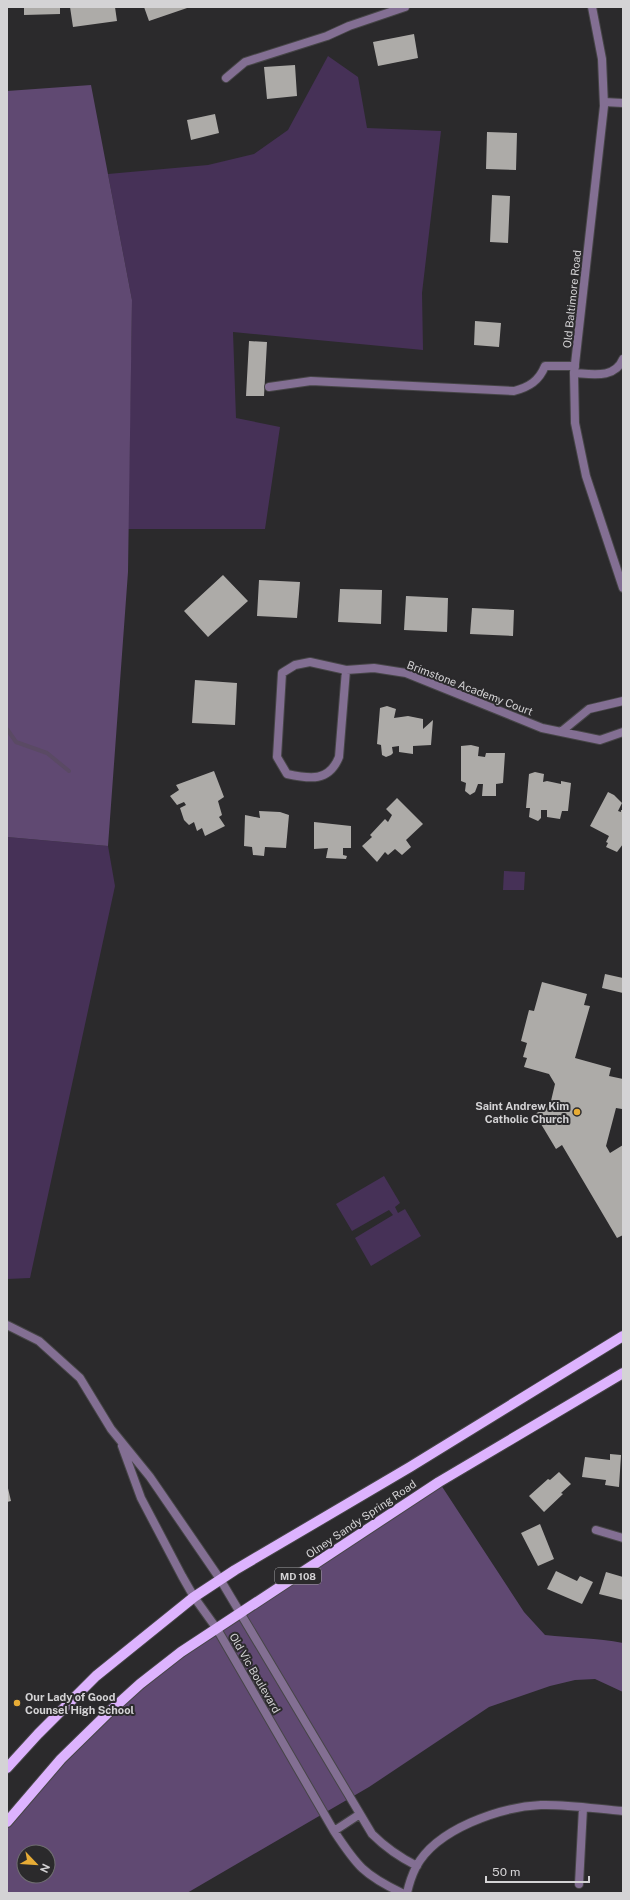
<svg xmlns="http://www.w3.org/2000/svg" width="630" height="1900" viewBox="0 0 630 1900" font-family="'Public Sans',sans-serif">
<rect width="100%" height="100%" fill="#2b2a2c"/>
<path fill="#463157" d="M328,56l30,21 9,51 74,3 -19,162 1,57 -190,-18 3,86 44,9 -15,102h-137l4,-229 -24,-126 100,-9 46,-11 34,-24z
M7,837l101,9 7,40 -85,392 -23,1z
M504,871l21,1 -1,18h-21z
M384,1176l16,27 -5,4 3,6 7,-4 16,27 -50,30 -16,-28 38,-23 -4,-5 -37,21 -16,-27z"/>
<path fill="#604972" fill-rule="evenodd" d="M91,85l41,215 -4,272 -20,274 -101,-9v-746z
M439,1482l85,130 21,23c26,3 52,3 78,8v49l-28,-13 -20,1 -25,6 -61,21 -120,80 -182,106h-180v-71l133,-138zM24,1852h24v24h-24z"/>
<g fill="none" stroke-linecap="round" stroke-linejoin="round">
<path stroke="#5a4a64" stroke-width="4" d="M7,729l9,13 31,11 22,18"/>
</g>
<path fill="#adaba8" d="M24,7h36v7l-36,1z
M70,7h45l2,14 -44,6z
M144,7h46l-41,14z
M414,34l4,24 -40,8 -5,-24z
M295,65l2,31 -30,3 -3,-32z
M215,114l4,19 -28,7 -4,-20z
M487,132l30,1 -1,37 -30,-1z
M492,195l18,1 -2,47 -18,-1z
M475,321l26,2 -2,24 -25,-2z
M249,341l18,1 -3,54h-18z
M223,575l25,26 -40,36 -24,-26z
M259,580l41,2 -3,36 -40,-2z
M340,589l42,1 -1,34 -43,-2z
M406,596l42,2 -1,34 -43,-2z
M472,608l42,2 -1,26 -43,-2z
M195,680l42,3 -2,42 -43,-2z
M387,706l9,3 -2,9 14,-2 15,3v10l10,-9 -2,25 -18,1v8l-14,-2v-6l-7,1 1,6 -2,2 -5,2 -4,-2 -1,-10 -4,-1 3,-36z
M471,745l8,2 -1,9 7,1 1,-4h19l-2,30 -7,1v12h-14l1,-12h-5l-3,8 -5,3 -5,-4 1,-8 -5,-2v-35z
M214,771l10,26 -6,4 4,14 -3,2 6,9 -20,10 -3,-8 -5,3 -3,-9 -5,3 -5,-5 -4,-12 6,-3 -2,-3 -7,3 -7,-9 9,-6 -3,-5z
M535,772l9,2 -1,8 4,-1 14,3v-3l10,2 -3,28h-6l-2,8 -13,-2v-7h-6v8l-3,3 -9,-4 1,-9h-4l3,-34z
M608,792l6,3 8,8 -4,8 3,1v-2h2v34l-6,8 -11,-5 2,-4 -2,-1 3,-6 -19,-10z
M397,798l26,26 -17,16 5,7 -9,8 -7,-6 -7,6 -3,-3 -8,10 -15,-16 10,-9 -2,-2 15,-16 3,3 4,-7 -6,-6z
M259,811l21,1 9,3 -3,33 -21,-1 -1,9 -11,-1 -1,-8 -8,-1 1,-31 15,3z
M314,822l37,4v22h-8v7l4,1 -1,3 -20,-1 2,-10 -14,1z
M605,974l18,4v15l-21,-5z
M542,982l45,12 -3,11 6,1 -15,52 36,10 -2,8 14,3v27l-1,3 -6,-1 -10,38 4,7 13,-8v90l-6,3 -55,-93 -6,4 -21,-35 15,-9 5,-21 -6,-10 -25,-7 3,-9 -4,-1 4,-14 -6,-2 8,-31 5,1z
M610,1454l11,1 -2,32 -14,-2 1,-5 -24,-3 3,-20 25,3z
M559,1472l12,12 -10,9 2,1 -19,18 -15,-16 19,-17 2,1z
M7,1484l4,17 -4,1z
M540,1524l14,35 -16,7 -17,-33z
M556,1571l21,10 3,-5 13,6 -11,22 -35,-15z
M606,1572l17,5v23l-24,-6z"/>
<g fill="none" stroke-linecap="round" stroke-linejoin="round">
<defs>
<path id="service" d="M226,78l19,-16 82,-26 22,-10 56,-19
M604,102l19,1
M574,373c18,1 41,6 49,-14
M269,387l42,-6 203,10c15,-4 25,-10 31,-25h30"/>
<path id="minor" d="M346,670l-7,87c-10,25 -29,22 -52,17l-10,-17 5,-84 13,-8 15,-3 36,8 28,-2 32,5 136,55 58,12 23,-8
M562,731l27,-22 34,-8
M7,1325l32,16 41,37 31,51 39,48 70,102 152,255c14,14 27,23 45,32
M122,1446l19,52 41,78 12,21 23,32 117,202c23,35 30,44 68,62
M596,1530l27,8
M334,1831l26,-17
M579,1884l4,-76
M407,1893c2,-9 5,-18 9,-26 20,-38 84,-60 125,-62 24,-1 57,4 82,6"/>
<path id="tertiary" d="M592,7l10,52 2,47 -30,267 1,50 11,53 37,112"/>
<path id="primary" d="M7,1768l31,-34 58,-58 98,-79 41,-27 175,-103 213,-131
M7,1822l54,-63 47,-46 32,-29 41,-32 258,-170 184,-109"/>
</defs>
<use href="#service" stroke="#464547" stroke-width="10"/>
<use href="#minor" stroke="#464547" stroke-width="10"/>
<use href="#tertiary" stroke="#464547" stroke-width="10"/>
<use href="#primary" stroke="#464547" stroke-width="12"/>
<use href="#service" stroke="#836f93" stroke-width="8"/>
<use href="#minor" stroke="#836f93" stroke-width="8"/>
<use href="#tertiary" stroke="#836f93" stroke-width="8"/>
<use href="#primary" stroke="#ddb3fe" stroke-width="10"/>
</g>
<g fill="#e7ac36" stroke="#2b2a2c" stroke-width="1.5">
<circle cx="577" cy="1112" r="4"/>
<circle cx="17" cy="1703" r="4"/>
</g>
<g text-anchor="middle" stroke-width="4" stroke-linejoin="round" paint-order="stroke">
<rect fill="#2b2a2c" stroke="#a1a0a2" stroke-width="1" x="275" y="1568" width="46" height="16" rx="3"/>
<g font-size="10" font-weight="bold" fill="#d4d3d5">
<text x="298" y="1580">MD 108</text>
</g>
<g font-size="11" fill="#d4d3d5" stroke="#2b2a2c">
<text transform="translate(572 299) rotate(-84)" y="4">Old Baltimore Road</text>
<text transform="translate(470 688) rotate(21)" y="4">Brimstone Academy Court</text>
<text transform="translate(361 1519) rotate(-34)" y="4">Olney Sandy Spring Road</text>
<text transform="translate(255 1673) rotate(60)" y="4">Old Vic Boulevard</text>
</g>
<g font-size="11" font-weight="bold" fill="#d4d3d5" stroke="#2b2a2c" text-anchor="end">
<text x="569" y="1110">Saint Andrew Kim<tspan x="569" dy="13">Catholic Church</tspan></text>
<text x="25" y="1701" text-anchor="start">Our Lady of Good<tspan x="25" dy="13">Counsel High School</tspan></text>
</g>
</g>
<rect width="630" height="1900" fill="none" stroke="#d4d3d5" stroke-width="16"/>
<g transform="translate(36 1864) rotate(115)"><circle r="19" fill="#2b2a2c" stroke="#6f6e70"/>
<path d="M0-3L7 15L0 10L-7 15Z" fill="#e7ac36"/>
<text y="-6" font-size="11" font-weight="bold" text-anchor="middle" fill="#d4d3d5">N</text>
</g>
<path d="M486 1876v6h103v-6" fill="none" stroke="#d4d3d5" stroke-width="2"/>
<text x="492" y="1876" font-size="12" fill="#d4d3d5" stroke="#2b2a2c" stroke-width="3" paint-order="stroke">50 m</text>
</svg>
